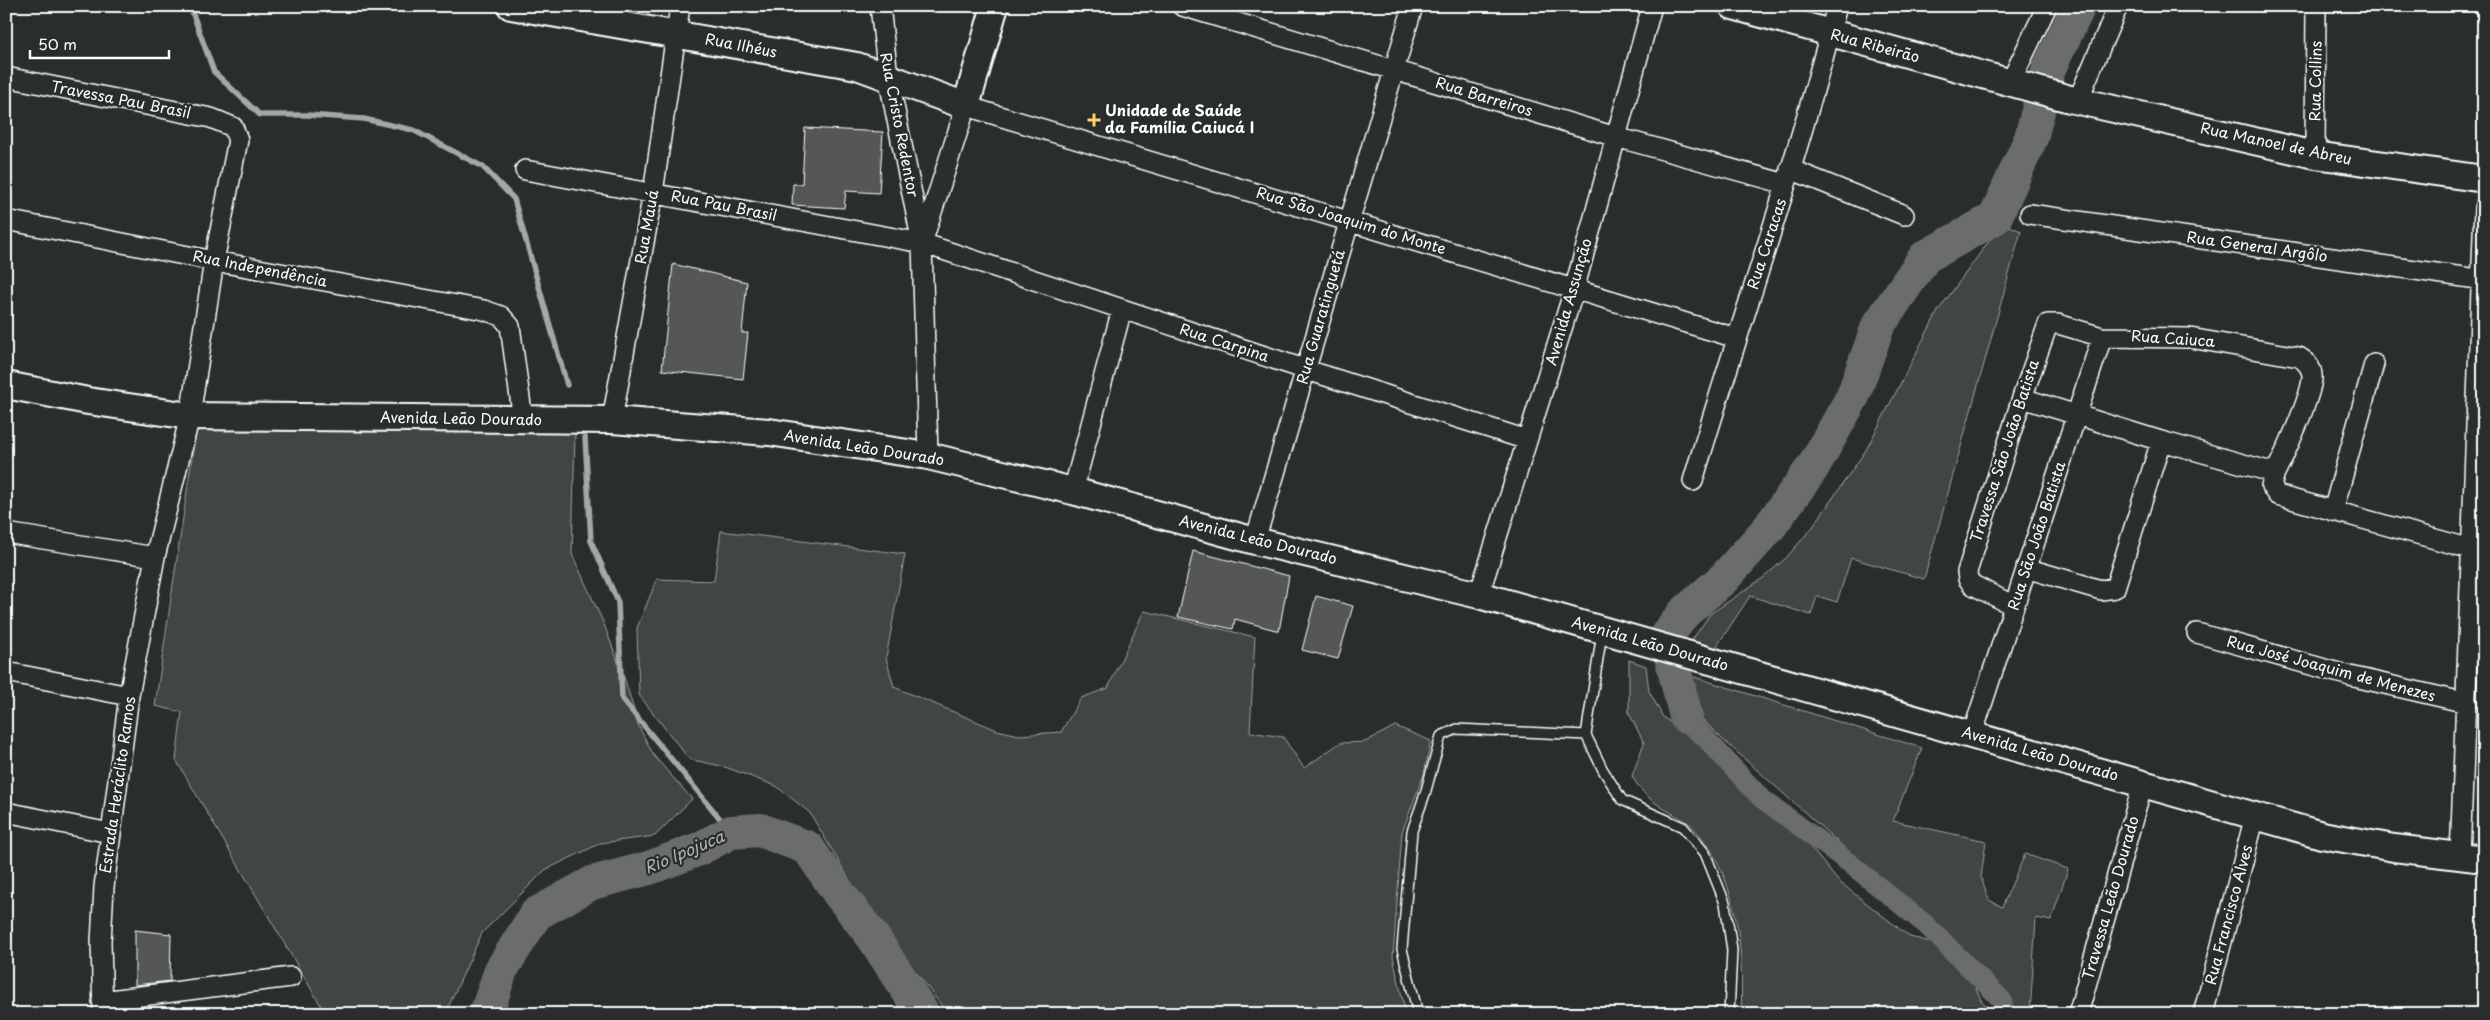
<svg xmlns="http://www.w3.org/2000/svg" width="2490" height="1020" viewBox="0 0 2490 1020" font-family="'Playpen Sans',sans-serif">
<rect width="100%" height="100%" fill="#2a2d2e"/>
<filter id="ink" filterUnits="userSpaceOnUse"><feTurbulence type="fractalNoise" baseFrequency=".02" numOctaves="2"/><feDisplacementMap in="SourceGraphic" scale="10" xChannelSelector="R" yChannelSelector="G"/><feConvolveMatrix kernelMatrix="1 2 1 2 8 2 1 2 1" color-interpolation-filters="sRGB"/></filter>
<g filter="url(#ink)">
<path fill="#414445" stroke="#a0a2a2" d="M2002,223l19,8 -97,348 -73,-21 -14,44 -20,-6 -6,19 -61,-19 -37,56 -25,-6 22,-32 53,-36 23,-20 26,-30 54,-78 72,-139z
M197,424l378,9 -3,121 31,68 22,58 14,47 15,29 38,43 -37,37 -54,7 -56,27 -63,63 -37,81h-119l-150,-254 6,-48 -27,-6z
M721,531l184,23 -19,104 8,29 103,43 22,5 42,-3 20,-34 27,-10 36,-77 111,26 -5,95 33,5 21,31 36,-25 25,-1 30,-16 36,15 -7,33 -22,58 -9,125 13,57h-458l-84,-110 -54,-91 -34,-27 -51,-19 -36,-8 -50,-64 -2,-67 20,-49 57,2z
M1629,660l17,6 3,25 14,26 64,48 22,27 30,22 29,30 30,37 72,56 25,6 37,36 9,21 12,14h-252c3,-65 -3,-143 -51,-190 -6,-5 -14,-8 -20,-12 -17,-9 -29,-19 -38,-36l12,-33 -15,-30z
M1688,675l234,73 -29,73 93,20 -5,36 8,23 13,7 23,-53 43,15 -17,52 -15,-3 -6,96h-16l-9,-22 -70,-71 -71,-56 -143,-127 -26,-26z"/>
<path fill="#6a6c6d" stroke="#a6a7a7" d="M2062,6h33l-37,82 -31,-9z"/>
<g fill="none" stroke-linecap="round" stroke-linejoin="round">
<path stroke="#a6a7a7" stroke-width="5.5" d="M190,6l24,66 46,43h47l57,4 49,11 70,37 31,32 53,186
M585,437l6,104 27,61 4,97 109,133"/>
<path stroke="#6a6c6d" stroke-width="20" d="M1686,717l75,81 87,64 77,62 77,76 3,14"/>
<path stroke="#6a6c6d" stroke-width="34" d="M1686,717l-20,-80 18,-24 40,-35 44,-49 45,-62 40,-71 25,-70 47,-69 70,-39 36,-80 18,-70 30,-62
M486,1014l15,-44 35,-56 56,-31 57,-15 50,-19 32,-17 29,-2 48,18 30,44 35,45 50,77"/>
</g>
<path fill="#555758" stroke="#fff" d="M805,128l78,4 -4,61 -33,-2 -2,17 -52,-3 1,-21h9z
M673,264l74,18 -5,51h6l-5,46 -81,-9z
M1193,551l96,25 -10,55 -44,-12 -2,10 -55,-12z
M1316,596l37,10 -15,53 -36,-9z
M135,930l36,4 -1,47 -35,4z"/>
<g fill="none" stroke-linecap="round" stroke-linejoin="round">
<defs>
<path id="service" d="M1602,633l-16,102 17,35 19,30 61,27 22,26 20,50 7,47 -3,64
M1418,1014l-16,-65 10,-118 13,-37 16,-58 16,-7 129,6"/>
<path id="minor" d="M880,6l8,70 34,167 6,213
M1182,6l434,131 170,47
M6,77l205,41 22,9 5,13 -24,121 -24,155 -35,141 -26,139 -25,191 -3,55 2,72
M2010,83l37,-77
M2078,100l40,-94
M2315,155l1,-149
M1790,169l114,46
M525,170l397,73 385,127 220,70
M2030,214l454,66
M6,220l208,41 270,49 17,6 9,10 13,94
M922,243l44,-137 770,232
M2022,398l139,43
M612,420l41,-227 27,-187
M1693,481c47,-158 103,-315 144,-475
M1073,491l49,-182
M2333,511l41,-147
M6,533l149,24
M1255,541l158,-535
M2026,568l75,22 14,-2 46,-147 114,32 -4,13 6,9 194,54
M1479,595l95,-305 78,-284
M2014,606l-41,-21 -5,-6 -1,-7 55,-174 26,-74h10l44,13 88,1 109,19c8,5 14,12 13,22 -2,20 -27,75 -37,94
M2197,633l153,43 117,27
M6,672l123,24
M1972,735l130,-398
M6,812l104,21
M2460,858l24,-650
M102,1001l189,-24
M2078,1014l65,-231
M2203,1014l52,-198"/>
<path id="secondary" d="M511,6l346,60 109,40 29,-100
M1733,6l337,93 245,56 169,24
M6,385l82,16 102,15 422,4 157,12 159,24 145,35 182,50 224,54 843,240 72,13 90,11"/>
</defs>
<use href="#service" stroke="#fff" stroke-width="12"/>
<use href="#minor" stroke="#fff" stroke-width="22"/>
<use href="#secondary" stroke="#fff" stroke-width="30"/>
<use href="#service" stroke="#2a2d2e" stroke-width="9"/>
<use href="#minor" stroke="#2a2d2e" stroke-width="19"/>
<use href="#secondary" stroke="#2a2d2e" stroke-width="26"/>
</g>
</g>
<path fill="#ffd166" stroke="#2a2d2e" stroke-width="2" d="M1091.5 112.5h5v5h5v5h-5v5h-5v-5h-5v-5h5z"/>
<g text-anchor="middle" stroke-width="4.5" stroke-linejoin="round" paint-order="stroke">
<g font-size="15" fill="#fff" stroke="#2a2d2e">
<text transform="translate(741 46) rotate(11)" y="5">Rua Ilhéus</text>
<text transform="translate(1875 46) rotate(15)" y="5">Rua Ribeirão</text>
<text transform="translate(2316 81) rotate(-89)" y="5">Rua Collins</text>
<text transform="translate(1484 97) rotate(17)" y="5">Rua Barreiros</text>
<text transform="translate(121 100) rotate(11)" y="5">Travessa Pau Brasil</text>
<text transform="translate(899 125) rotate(79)" y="5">Rua Cristo Redentor</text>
<text transform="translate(2276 144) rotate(12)" y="5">Rua Manoel de Abreu</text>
<text transform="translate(724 206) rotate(11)" y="5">Rua Pau Brasil</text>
<text transform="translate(1351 221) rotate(17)" y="5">Rua São Joaquim do Monte</text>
<text transform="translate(647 227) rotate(-80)" y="5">Rua Mauá</text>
<text transform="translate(1767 244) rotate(-72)" y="5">Rua Caracas</text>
<text transform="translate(2257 247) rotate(8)" y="5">Rua General Argôlo</text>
<text transform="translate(260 269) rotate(11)" y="5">Rua Independência</text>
<text transform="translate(1569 302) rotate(-74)" y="5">Avenida Assunção</text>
<text transform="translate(1321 317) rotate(-74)" y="5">Rua Guaratinguetá</text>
<text transform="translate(2173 339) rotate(4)" y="5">Rua Caiuca</text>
<text transform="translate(1224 343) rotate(18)" y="5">Rua Carpina</text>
<text transform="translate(461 419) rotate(1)" y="5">Avenida Leão Dourado</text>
<text transform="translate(864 448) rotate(9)" y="5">Avenida Leão Dourado</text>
<text transform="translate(2005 451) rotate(-72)" y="5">Travessa São João Batista</text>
<text transform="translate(2037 536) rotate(-72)" y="5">Rua São João Batista</text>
<text transform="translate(1258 540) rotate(14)" y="5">Avenida Leão Dourado</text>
<text transform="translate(1650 644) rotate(16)" y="5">Avenida Leão Dourado</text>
<text transform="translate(2331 669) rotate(15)" y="5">Rua José Joaquim de Menezes</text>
<text transform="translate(2040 754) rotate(16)" y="5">Avenida Leão Dourado</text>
<text transform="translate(118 785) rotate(-82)" y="5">Estrada Heráclito Ramos</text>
<text transform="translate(2111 898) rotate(-74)" y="5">Travessa Leão Dourado</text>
<text transform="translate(2229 915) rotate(-75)" y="5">Rua Francisco Alves</text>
</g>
<g font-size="15" font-weight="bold" fill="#fff" stroke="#2a2d2e" text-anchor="start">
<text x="1105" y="116">Unidade de Saúde<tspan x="1105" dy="17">da Família Caiucá I</tspan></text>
</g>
<g font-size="16" font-style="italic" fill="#b4b6b6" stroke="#2a2d2e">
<text transform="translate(684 852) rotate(-23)" y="6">Rio Ipojuca</text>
</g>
</g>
<rect width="2490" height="1020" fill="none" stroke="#2a2d2e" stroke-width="25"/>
<rect x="12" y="12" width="2465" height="995" fill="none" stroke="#fff" stroke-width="2" filter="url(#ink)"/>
<path d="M30 50v8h139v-8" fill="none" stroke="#ffffff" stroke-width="2.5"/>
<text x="38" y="50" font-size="15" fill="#ffffff" stroke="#2a2d2e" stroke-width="4" paint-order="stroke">50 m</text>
</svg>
